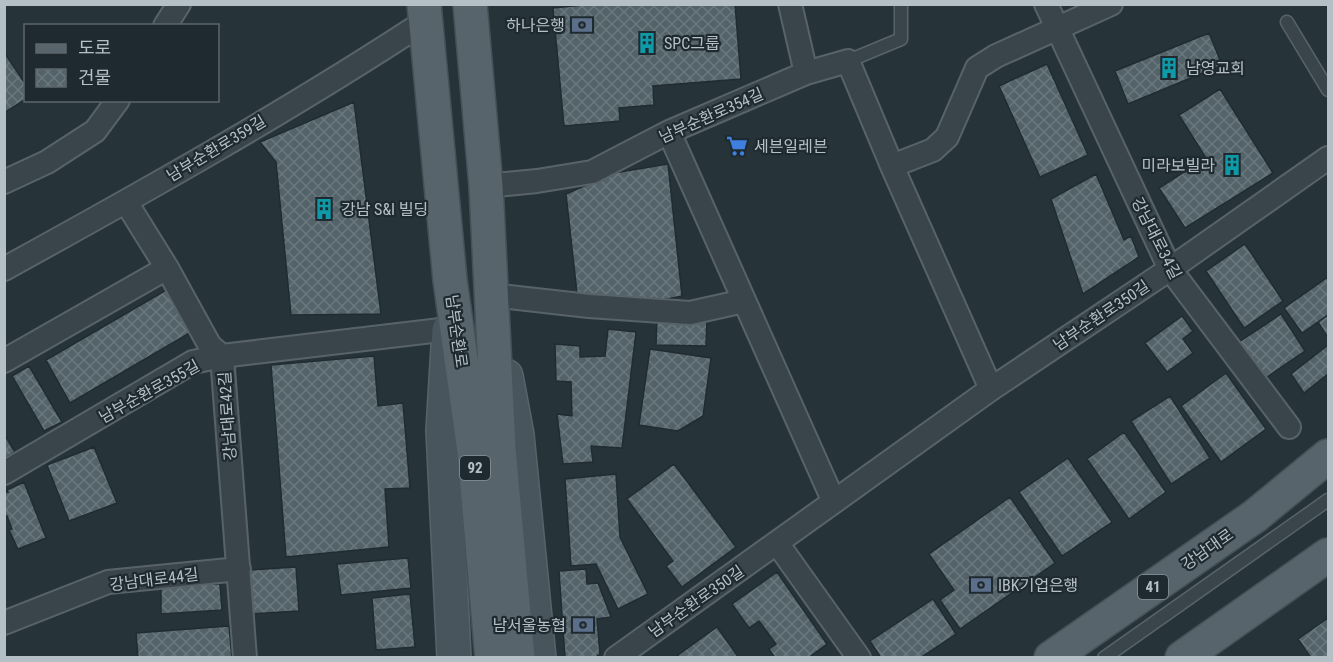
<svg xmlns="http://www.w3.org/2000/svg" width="1333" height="662" viewBox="0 0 1333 662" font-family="'Roboto Condensed','Noto Sans KR',sans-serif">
<defs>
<pattern id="building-cross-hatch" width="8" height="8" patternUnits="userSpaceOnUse" patternTransform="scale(1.5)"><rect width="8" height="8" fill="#54636a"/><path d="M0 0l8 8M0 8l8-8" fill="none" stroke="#6a787e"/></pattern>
</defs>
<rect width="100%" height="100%" fill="#26343a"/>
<path fill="url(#building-cross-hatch)" stroke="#212c32" stroke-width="1.5" d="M593,4h142l6,75 -88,7 1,19 -35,3 1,13 -56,5 -11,-118z
M1209,33l13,32 -94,39 -13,-33z
M4,52l22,33v14l-22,14z
M1047,64l41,91 -48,22 -41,-91z
M1220,89l53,84 -88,55 -26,-40 47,-30 -27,-43z
M354,102l27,212 -90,1 -15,-153 -16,-20z
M668,164l14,132 -34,7 -71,-10 -11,-99 48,-21z
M1096,174l28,66 7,-4 8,21 -56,37 -32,-95z
M1245,244l38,57 -39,27 -38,-57z
M1328,277v38l-26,18 -18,-25z
M168,289l25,42 -123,72 -24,-43z
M1281,314l24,37 -41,28 -25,-37z
M1328,315v23l-10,-16z
M1182,316l11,15 -10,8 10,14 -26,19 -22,-29z
M657,318l50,1 -1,27 -50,-1z
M608,329l28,3 -14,116 -31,-2 2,16 -30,2 -6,-50 15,2 -1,-34 -15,-1 -1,-37 25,2v11l25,-1z
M1328,345v29l-24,19 -13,-19z
M650,349l61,9 -8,58 -25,15 -39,-6z
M374,356l4,50 25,-3 7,85 -25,1 4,58 -103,10 -15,-192z
M29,366l33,56 -18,9 -32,-55z
M1226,373l40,56 -45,33 -40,-56z
M1170,396l40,62 -39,26 -40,-63z
M1124,432l42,60 -37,27 -42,-60z
M4,434l11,18 -11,7z
M94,447l23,56 -48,18 -22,-56z
M1068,458l44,64 -50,34 -43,-64z
M674,464l62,83 -54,40 -16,-21 7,-5 -46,-62z
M616,474l4,63 28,57 -30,15 -22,-45 -25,2 -6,-87z
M24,482l22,56 -28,11 -9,-19 3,-1 -5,-13 -3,1v-24l4,-1 -1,-2z
M1010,497l45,66 -95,66 -20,-29 14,-10 -25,-36z
M408,558l3,30 -70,7 -4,-31z
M296,567l3,44 -49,3 -2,-44z
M586,569l1,15 11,-1 13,34 -14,2 3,35 -6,4h-29l-6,-87z
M777,572l50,72 -19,14h-33l-6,-9 7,-5 -17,-23 -10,7 -17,-24z
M214,581v3h6l2,26 -61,4v-30z
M410,594l5,53 -39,3 -4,-52z
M933,599l23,35 -36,24h-39l-11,-17z
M1328,618v40h-17l-13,-19z
M229,626l3,32h-94l-2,-25z
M717,627l22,31h-59l-2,-3z"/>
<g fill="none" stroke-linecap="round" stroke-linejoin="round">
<defs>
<path id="lane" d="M1287,22l41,68
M848,61l53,-22v-35
M1104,658l224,-158"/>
<path id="street" d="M790,4l16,69
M1046,4l124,265 119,158
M165,26l14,-22
M669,132l165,370
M892,166l41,-16 14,-13 30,-69 19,-12 115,-52
M4,182l43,-20 48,-31 23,-31
M486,186l51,-5 55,-9 77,-40 137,-59 42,-12 44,105 99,223
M126,202l41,66 43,78 12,10 23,302
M4,269c142,-78 284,-158 420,-247
M491,295l98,11 101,7 54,-12
M4,361l163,-93
M4,473l189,-111 29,-6 227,-27
M777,543l82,115
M4,623l104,-41 131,-13
M616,658l375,-269 179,-120 158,-111"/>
<path id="secondary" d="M449,330l-6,100 11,228
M506,376l11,59 22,223"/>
<path id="primary" d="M424,4l26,276 24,171 18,207
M470,4l16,182 13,263 19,209
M1051,658l204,-142 73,-60
M1182,658l146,-103"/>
</defs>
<use href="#lane" stroke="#586369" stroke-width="15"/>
<use href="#street" stroke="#586369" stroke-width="26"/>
<use href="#secondary" stroke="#586369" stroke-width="36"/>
<use href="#primary" stroke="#465157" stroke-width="36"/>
<use href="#lane" stroke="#3a454b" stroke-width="12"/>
<use href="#street" stroke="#3a454b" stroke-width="22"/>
<use href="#secondary" stroke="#48555d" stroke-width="33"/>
<use href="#primary" stroke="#58646b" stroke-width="33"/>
</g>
<defs>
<symbol id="bank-bare" viewBox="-9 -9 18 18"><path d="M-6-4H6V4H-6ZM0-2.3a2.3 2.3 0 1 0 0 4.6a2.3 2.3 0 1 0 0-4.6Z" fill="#5c6f8a" stroke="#1f2a30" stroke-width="2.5" paint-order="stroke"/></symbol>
<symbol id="building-bare" viewBox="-9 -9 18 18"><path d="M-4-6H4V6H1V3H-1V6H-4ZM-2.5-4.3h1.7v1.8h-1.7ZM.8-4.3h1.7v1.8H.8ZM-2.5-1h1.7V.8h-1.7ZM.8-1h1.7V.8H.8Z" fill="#0f9aa8" stroke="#1f2a30" stroke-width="2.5" paint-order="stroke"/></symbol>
<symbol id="supermarket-bare" viewBox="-9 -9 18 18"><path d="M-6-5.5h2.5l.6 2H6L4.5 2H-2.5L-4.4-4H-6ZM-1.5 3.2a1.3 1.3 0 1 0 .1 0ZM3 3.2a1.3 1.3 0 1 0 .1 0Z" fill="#3f7fe0" stroke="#1f2a30" stroke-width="2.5" paint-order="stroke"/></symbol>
</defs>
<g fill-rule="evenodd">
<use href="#bank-bare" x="567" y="10" width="30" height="30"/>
<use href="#building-bare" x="632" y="28" width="30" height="30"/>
<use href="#building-bare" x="1154" y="53" width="30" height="30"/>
<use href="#supermarket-bare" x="722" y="131" width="30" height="30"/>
<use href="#building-bare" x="1217" y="150" width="30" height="30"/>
<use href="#building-bare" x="309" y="194" width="30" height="30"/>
<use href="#bank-bare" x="966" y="570" width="30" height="30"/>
<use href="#bank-bare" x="568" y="610" width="30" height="30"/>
</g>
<g text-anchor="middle" stroke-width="4.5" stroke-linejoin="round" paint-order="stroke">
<g fill="#1f2a30" stroke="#889399" stroke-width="1.5">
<rect x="460" y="456" width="30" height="24" rx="4.5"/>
<rect x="1138" y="575" width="30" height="24" rx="4.5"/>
</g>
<g font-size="15" font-weight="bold" fill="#b5c0c6">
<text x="475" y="473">92</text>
<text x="1153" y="592">41</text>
</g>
<g font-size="16" fill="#b5c0c6" stroke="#1f2a30" text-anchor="start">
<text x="565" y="31" text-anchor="end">하나은행</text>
<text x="664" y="49">SPC그룹</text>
<text x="1186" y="74">남영교회</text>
<text x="754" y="152">세븐일레븐</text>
<text x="1215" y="171" text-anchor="end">미라보빌라</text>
<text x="341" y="215">강남 S&amp;I 빌딩</text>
<text x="998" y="591">IBK기업은행</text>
<text x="566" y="631" text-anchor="end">남서울농협</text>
</g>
<g font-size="16" fill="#b5c0c6" stroke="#1f2a30">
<text transform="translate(711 115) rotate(-24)" y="6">남부순환로354길</text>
<text transform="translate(216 148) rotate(-31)" y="6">남부순환로359길</text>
<text transform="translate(1157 238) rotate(63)" y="6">강남대로34길</text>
<text transform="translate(1101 315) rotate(-34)" y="6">남부순환로350길</text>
<text transform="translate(457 331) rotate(82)" y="6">남부순환로</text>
<text transform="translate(149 391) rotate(-29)" y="6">남부순환로355길</text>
<text transform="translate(227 416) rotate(-94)" y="6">강남대로42길</text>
<text transform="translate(1207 549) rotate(-35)" y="6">강남대로</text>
<text transform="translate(154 579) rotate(-7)" y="6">강남대로44길</text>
<text transform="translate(696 601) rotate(-35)" y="6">남부순환로350길</text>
</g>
</g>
<rect width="1333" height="662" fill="none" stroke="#b5c0c6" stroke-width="12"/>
<rect x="24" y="24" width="195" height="78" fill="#1f2a30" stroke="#5b666c" stroke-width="1.5"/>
<rect x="36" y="44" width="30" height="9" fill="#58646b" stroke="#5b666c" stroke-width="1.5"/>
<text x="78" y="54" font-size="18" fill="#b5c0c6">도로</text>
<rect x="36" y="69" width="30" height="18" fill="url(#building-cross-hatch)" stroke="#5b666c" stroke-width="1.5"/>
<text x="78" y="84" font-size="18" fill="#b5c0c6">건물</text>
</svg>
